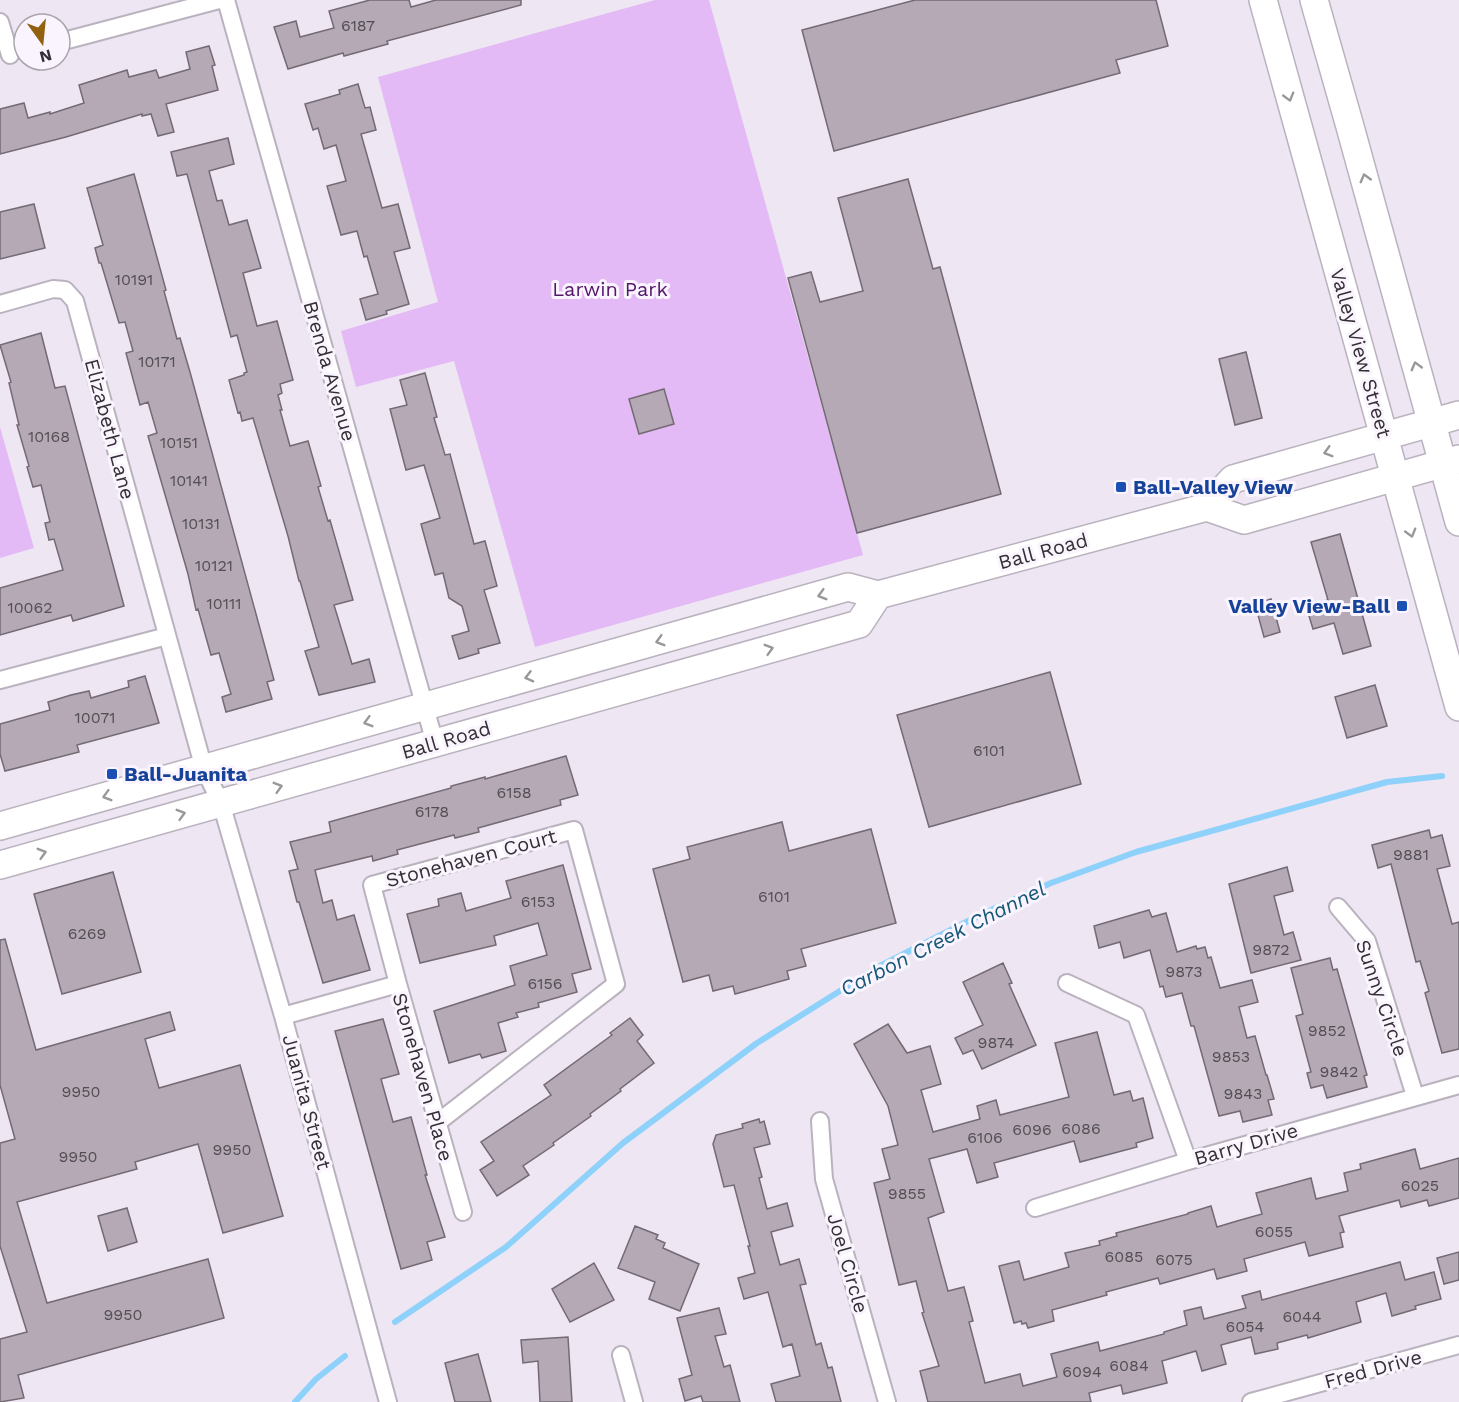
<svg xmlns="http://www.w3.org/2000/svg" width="1459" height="1402" viewBox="0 0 1459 1402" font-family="'Work Sans',sans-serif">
<rect width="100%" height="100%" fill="#eee6f2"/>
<path fill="#e3baf5" d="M655,0h54l154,555 -328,92 -81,-286 -98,26 -15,-56 97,-29 -60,-225z
M0,427l34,121 -34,10z"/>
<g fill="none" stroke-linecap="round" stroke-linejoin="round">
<path stroke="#8ed1fa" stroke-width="6" d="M395,1322l111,-75 117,-104 134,-100 121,-76 102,-52 71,-32 85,-31 251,-70 55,-6
M295,1402l21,-23 29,-23"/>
</g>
<path fill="#b4a9b4" stroke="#736a74" stroke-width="1.5" d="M370,0h39l2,7 25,-7h85v5l-134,36 1,3 -44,12 -1,-3 -55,16 -14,-42 22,-6 4,16 34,-9 -5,-17z
M915,0h241l12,46 -52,14 4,13 -286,78 -32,-121z
M209,46l6,19 -3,1 6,24 -52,14 8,28 -16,4 -7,-22 -9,2v-2l-76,23 -66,17v-45l24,-6 4,15 22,-6v2l34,-11 -5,-18 48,-15 2,7 27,-7 3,8 31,-9 -4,-17z
M358,84l7,24 5,-1 6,23 -15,4 21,74 16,-4 12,44 -16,4 15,52 -23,7 1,3 -21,6 -6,-21 18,-5 -11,-38 -3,1 -7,-26 -16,4 -14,-49 19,-5 -10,-36 -12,4 -6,-21 -5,2 -8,-26 35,-10 -1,-4z
M228,138l6,26 -25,7 8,30 5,-1 7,25 18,-5 14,48 -18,5 14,53 20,-5 16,59 -13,4 2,9 -4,2 4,15h-2l10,36 18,-5 13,45 -3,1 10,34 2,-1 23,80 -19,5 18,59 17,-5 6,23 -56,13 -14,-44 14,-4 -19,-66h-1l-11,-45 -35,-118 -11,3 -2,-9 -2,1 -9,-33 15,-5v-2l3,-1 -10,-37 -6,2 -44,-163 -10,2 -6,-24z
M134,174l32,116 -2,1 13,48 3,-1 10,34 84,308 -7,2 5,17 -46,13 -4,-15 9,-3 -12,-41 -8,2 -13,-46 -2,1 -8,-36 -40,-138 9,-3 -9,-31 -8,3 -14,-52 7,-2 -8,-29 -6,1 -18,-60h-2l-4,-15 8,-3 -16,-57z
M908,179l25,90 7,-2 61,227 -144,39 -69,-255 23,-6 9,30 43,-11 -25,-93z
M34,204l11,44 -45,11v-47z
M41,333l14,55 10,-2 59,220 -51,15 -2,-6 -71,20v-47l63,-18 -9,-31 -5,1 -4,-17 5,-1 -9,-37 -8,2 -6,-20 2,-1 -12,-41h2l-10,-42 2,-1 -11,-37z
M1246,352l16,66 -27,7 -16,-66z
M425,373l12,44 -3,1 11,37 5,-1 24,90 11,-3 12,45 -13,4 16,53 -22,6 1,4 -20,6 -7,-23 17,-5 -7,-25 -13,-8 -6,-25 -8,2 -14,-51 19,-6 -16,-53 -18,5 -16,-61 17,-4 -7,-25z
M664,389l10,35 -35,10 -10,-35z
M1340,534l31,112 -28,8 -9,-31 -21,6 -7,-23 22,-6 -17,-58z
M1271,599l9,33 -16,5 -9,-33z
M1050,672l31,112 -152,43 -32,-112z
M145,676l14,47 -82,22 2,7 -74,19 -5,-17v-30l50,-14 -2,-8 23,-7 18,-4 2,7 38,-11 -1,-6z
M1375,685l12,41 -40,12 -12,-41z
M566,756l12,39 -18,5 1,5 -83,23 1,4 -24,6 -1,-3 -57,15 1,4 -25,7 -1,-5 -57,14 8,33 9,-3 5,20 17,-5 16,55 -47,13 -24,-81h-2l-8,-31 9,-2 -8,-27 41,-10 -2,-10 122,-34v-2l34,-9v2z
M782,822l7,29 82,-22 25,94 -95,26 5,17 -19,5 2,8 -54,15 -2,-8 -20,5 -4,-16 -26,7 -30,-113 37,-10 -3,-12z
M1429,830l2,8 11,-3 8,31 -13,3 15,55 7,-2v127l-17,4 -17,-60 4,-2 -9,-30 -4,1 -25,-98 -13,4 -6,-23z
M563,865l28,104 -19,5 5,18 -39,11 1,4 -23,6 2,4 -20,6 8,28 -24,7 -2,-4 -31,9 -15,-52 81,-26 -5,-19 37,-11 -9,-32 -44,13 2,9 -76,18 -13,-49 32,-8 -1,-7 23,-6 5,18 45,-13 -5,-17z
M1287,867l6,24 -19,5 10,39 9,-3 8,28 -50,13 -22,-89z
M113,872l28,100 -79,22 -28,-100z
M1149,910l3,7 14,-4 11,39 19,-6 1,3 8,-2 3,11 3,-1 9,31 32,-8 6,22 -19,5 8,31 8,-2 11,39h1l7,24 -6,1 4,15 -29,7 -3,-11 -21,5 -25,-90h-3l-9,-33 -16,4 -3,-11 -3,1 -10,-37 -26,8 -4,-16 -21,6 -5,-22z
M5,939l31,111 134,-38 5,18 -30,9 14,49 81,-23 43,151 -60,17 -25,-89 -63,18 2,7 -120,33 30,101 161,-44 16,59 -206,57 6,23 -24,4v-63l27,-7 -27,-86v-103l15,-4 -15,-54v-145z
M1330,958l3,12 4,-1 30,106 -3,1 3,11 -40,11 -4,-13 -12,3 -4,-15 4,-1 -15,-56 7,-2 -12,-46z
M1003,963l9,20 -3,1 27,61 -54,24 -9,-19 -10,4 -8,-16 28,-13 -20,-43z
M630,1018l13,17 -6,6 17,22 -34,26 1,2 -31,23 1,2 -38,27 1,2 -31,21 6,9 -32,21 -17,-26 14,-9 -13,-19 70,-47 -7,-10 68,-50 -2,-2z
M383,1019l16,55 -18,5 12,43 18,-5 16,58h-2l20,62 -18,5 5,18 -31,9 -66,-238z
M888,1024l19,29 23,-7 11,38 -20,6 12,42 47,-13 -3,-13 19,-6 4,15 69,-18 -14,-54 42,-11 17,63 16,-4 3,10 10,-3 10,40 -17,5 1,4 -57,15 -6,-21 -80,22 4,14 -21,6 -10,-34 -38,10 15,53 -16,6 20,73 16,-4 9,34 -4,1 16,61 35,-9 3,12 34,-9 -6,-23 47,-12 2,9 64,-17v-2l23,-7 -3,-14 17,-4 3,12 42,-11 -4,-12 18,-5 2,9 138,-38 5,18 29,-8 7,27 -26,7 1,3 -24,7 -6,-23 -30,9 5,20 -53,16 -1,-3 -30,8 1,6 -23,5 -4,-17 -30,8 5,19 -24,7 -6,-20 -34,10 5,22 -44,11 -2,-9 -32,8 2,9h-163l-8,-31 19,-5 -17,-53 2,-1 -8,-31 -17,4 -25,-102 16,-4 -8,-30 16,-4 -10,-39 -34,-62z
M759,1119l1,4 4,-2 6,23 -16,4 8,29 -3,1 8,31 20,-6 6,23 -22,6 9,33 19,-6 7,25 -6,1 16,60 5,-2 7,25 4,-1 9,35h-65l-5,-18 29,-8 -8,-32 -9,3 -15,-55 -24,7 -6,-21 17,-5 -7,-27h2l-16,-61 -10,2 -11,-43 3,-9 27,-7 -1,-4z
M1415,1149l5,20 39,-11v40l-30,8 -2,-6 -26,7 -2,-7 -60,16 5,16 -4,1 3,14 -34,9 -4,-14 -61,17 3,12 -30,8 -3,-10 -54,15 -2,-6 -52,14 1,3 -55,15 2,11 -26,7 -2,-5 -4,1 -1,-3 -7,2 -15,-57 20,-5 5,19 45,-13 -4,-14 35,-8 -1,-4 18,-5 -1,-3 72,-19v-1l23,-7 6,21 20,-6 25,-7 -6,-21 55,-15 5,21 32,-8 -4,-18 17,-4 -1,-5z
M127,1208l10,34 -29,9 -10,-35z
M635,1226l23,9 -2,4 9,4 -2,5 36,16 -19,47 -31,-12 6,-17 -37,-14z
M1459,1252v28l-15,4 -7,-26z
M594,1263l20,37 -44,22 -18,-33z
M719,1308l7,26 -11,2 9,31 6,-2 10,37h-37l-2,-6 -16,5 -6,-22 13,-4 -15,-57z
M568,1337l4,65h-32l-2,-41 -15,2 -2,-23z
M478,1354l13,48h-36l-10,-39z"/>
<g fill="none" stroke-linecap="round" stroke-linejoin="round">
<defs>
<path id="street" d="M226,0l209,743
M0,22l10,33
M60,42l159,-42
M0,304l53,-15 12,1 10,11 129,468 17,34 62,213 105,386
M0,680l167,-44
M1338,907l29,34 48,155
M1067,983l69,32 52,146
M398,984l-26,-99 202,-55 42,154 -179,139
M283,1016l115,-32 65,228
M820,1121l4,58 63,223
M1035,1208l153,-47 271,-76
M621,1355l13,47
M1251,1402l208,-57"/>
<path id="primary" d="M1263,0l196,707
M1314,0l35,123 110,399
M1207,507l37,13 215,-61
M0,826l848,-239 30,8 329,-88 26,-28 226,-64
M0,865l859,-241 19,-29"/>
</defs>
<use href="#street" stroke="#bab2be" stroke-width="20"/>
<use href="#primary" stroke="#bab2be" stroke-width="30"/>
<use href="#street" stroke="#fff" stroke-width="16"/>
<use href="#primary" stroke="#fff" stroke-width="27"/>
</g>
<defs><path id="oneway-chevron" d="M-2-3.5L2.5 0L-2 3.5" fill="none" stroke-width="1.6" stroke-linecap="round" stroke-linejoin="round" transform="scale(1.5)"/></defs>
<g stroke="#99979a">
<use href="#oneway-chevron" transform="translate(1289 97) rotate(74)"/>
<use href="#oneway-chevron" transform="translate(1365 178) rotate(-105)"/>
<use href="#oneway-chevron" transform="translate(1416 366) rotate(-105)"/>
<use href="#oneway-chevron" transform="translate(1328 452) rotate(164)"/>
<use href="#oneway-chevron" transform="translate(1411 533) rotate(74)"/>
<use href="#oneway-chevron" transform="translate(822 595) rotate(164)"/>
<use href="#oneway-chevron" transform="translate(660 641) rotate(164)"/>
<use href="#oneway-chevron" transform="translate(769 649) rotate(-16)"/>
<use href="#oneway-chevron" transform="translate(529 677) rotate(165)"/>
<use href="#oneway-chevron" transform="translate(368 722) rotate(164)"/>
<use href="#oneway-chevron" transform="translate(278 787) rotate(-16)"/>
<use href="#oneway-chevron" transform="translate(107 796) rotate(164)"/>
<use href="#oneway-chevron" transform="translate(181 814) rotate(-16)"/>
<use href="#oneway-chevron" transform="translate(42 853) rotate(-16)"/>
</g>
<g fill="#1a4fb4" stroke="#faf4fe" stroke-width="2">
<rect x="1115" y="481" width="12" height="12" rx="3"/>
<rect x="1396" y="600" width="12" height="12" rx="3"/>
<rect x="106" y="768" width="12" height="12" rx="3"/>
</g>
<g text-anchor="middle" stroke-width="6" stroke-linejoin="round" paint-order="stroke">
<g font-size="16" fill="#534e54">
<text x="358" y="31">6187</text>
<text x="134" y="285">10191</text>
<text x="157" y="367">10171</text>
<text x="49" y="442">10168</text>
<text x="179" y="448">10151</text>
<text x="189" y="486">10141</text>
<text x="201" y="529">10131</text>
<text x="214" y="571">10121</text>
<text x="224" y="609">10111</text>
<text x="30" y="613">10062</text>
<text x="95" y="723">10071</text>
<text x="989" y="756">6101</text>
<text x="514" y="798">6158</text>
<text x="432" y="817">6178</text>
<text x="1411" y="860">9881</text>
<text x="774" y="902">6101</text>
<text x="538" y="907">6153</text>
<text x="87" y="939">6269</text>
<text x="1271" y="955">9872</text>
<text x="1184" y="977">9873</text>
<text x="545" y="989">6156</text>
<text x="1327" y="1036">9852</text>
<text x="996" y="1048">9874</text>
<text x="1231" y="1062">9853</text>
<text x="1339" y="1077">9842</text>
<text x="81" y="1097">9950</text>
<text x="1243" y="1099">9843</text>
<text x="1081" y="1134">6086</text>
<text x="1032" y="1135">6096</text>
<text x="985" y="1143">6106</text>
<text x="232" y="1155">9950</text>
<text x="78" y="1162">9950</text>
<text x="1420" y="1191">6025</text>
<text x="907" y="1199">9855</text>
<text x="1274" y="1237">6055</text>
<text x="1124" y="1262">6085</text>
<text x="1174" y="1265">6075</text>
<text x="123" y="1320">9950</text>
<text x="1302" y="1322">6044</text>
<text x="1245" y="1332">6054</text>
<text x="1129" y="1371">6084</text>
<text x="1082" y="1377">6094</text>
</g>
<g font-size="20" fill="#531669" stroke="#faf4fe">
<text x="610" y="296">Larwin Park</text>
</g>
<g font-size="20" fill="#332f34" stroke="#faf4fe">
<text transform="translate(1361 353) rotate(74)" y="7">Valley View Street</text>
<text transform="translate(330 371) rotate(74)" y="7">Brenda Avenue</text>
<text transform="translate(110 429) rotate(75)" y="7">Elizabeth Lane</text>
<text transform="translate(1043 551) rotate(-15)" y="7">Ball Road</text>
<text transform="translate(446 740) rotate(-16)" y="7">Ball Road</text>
<text transform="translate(471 858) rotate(-15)" y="7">Stonehaven Court</text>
<text transform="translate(1382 998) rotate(71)" y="7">Sunny Circle</text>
<text transform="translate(423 1077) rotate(74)" y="7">Stonehaven Place</text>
<text transform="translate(307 1102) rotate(75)" y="7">Juanita Street</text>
<text transform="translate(1246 1144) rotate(-16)" y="7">Barry Drive</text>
<text transform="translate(848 1263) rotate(74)" y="7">Joel Circle</text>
<text transform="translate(1373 1369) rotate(-15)" y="7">Fred Drive</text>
</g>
<g font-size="20" font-weight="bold" fill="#164399" stroke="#faf4fe" text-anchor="start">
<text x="1133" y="494">Ball-Valley View</text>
<text x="1390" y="613" text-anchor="end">Valley View-Ball</text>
<text x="124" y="781">Ball-Juanita</text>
</g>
<g font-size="21" font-style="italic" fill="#135678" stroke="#faf4fe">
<text transform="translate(943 939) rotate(-27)" y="7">Carbon Creek Channel</text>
</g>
</g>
<g transform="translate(42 42) rotate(165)"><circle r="28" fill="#faf4fe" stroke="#aaa5ad" stroke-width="1.5"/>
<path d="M0-4.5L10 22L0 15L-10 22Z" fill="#926110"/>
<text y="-9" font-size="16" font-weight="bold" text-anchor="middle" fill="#332f34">N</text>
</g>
</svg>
